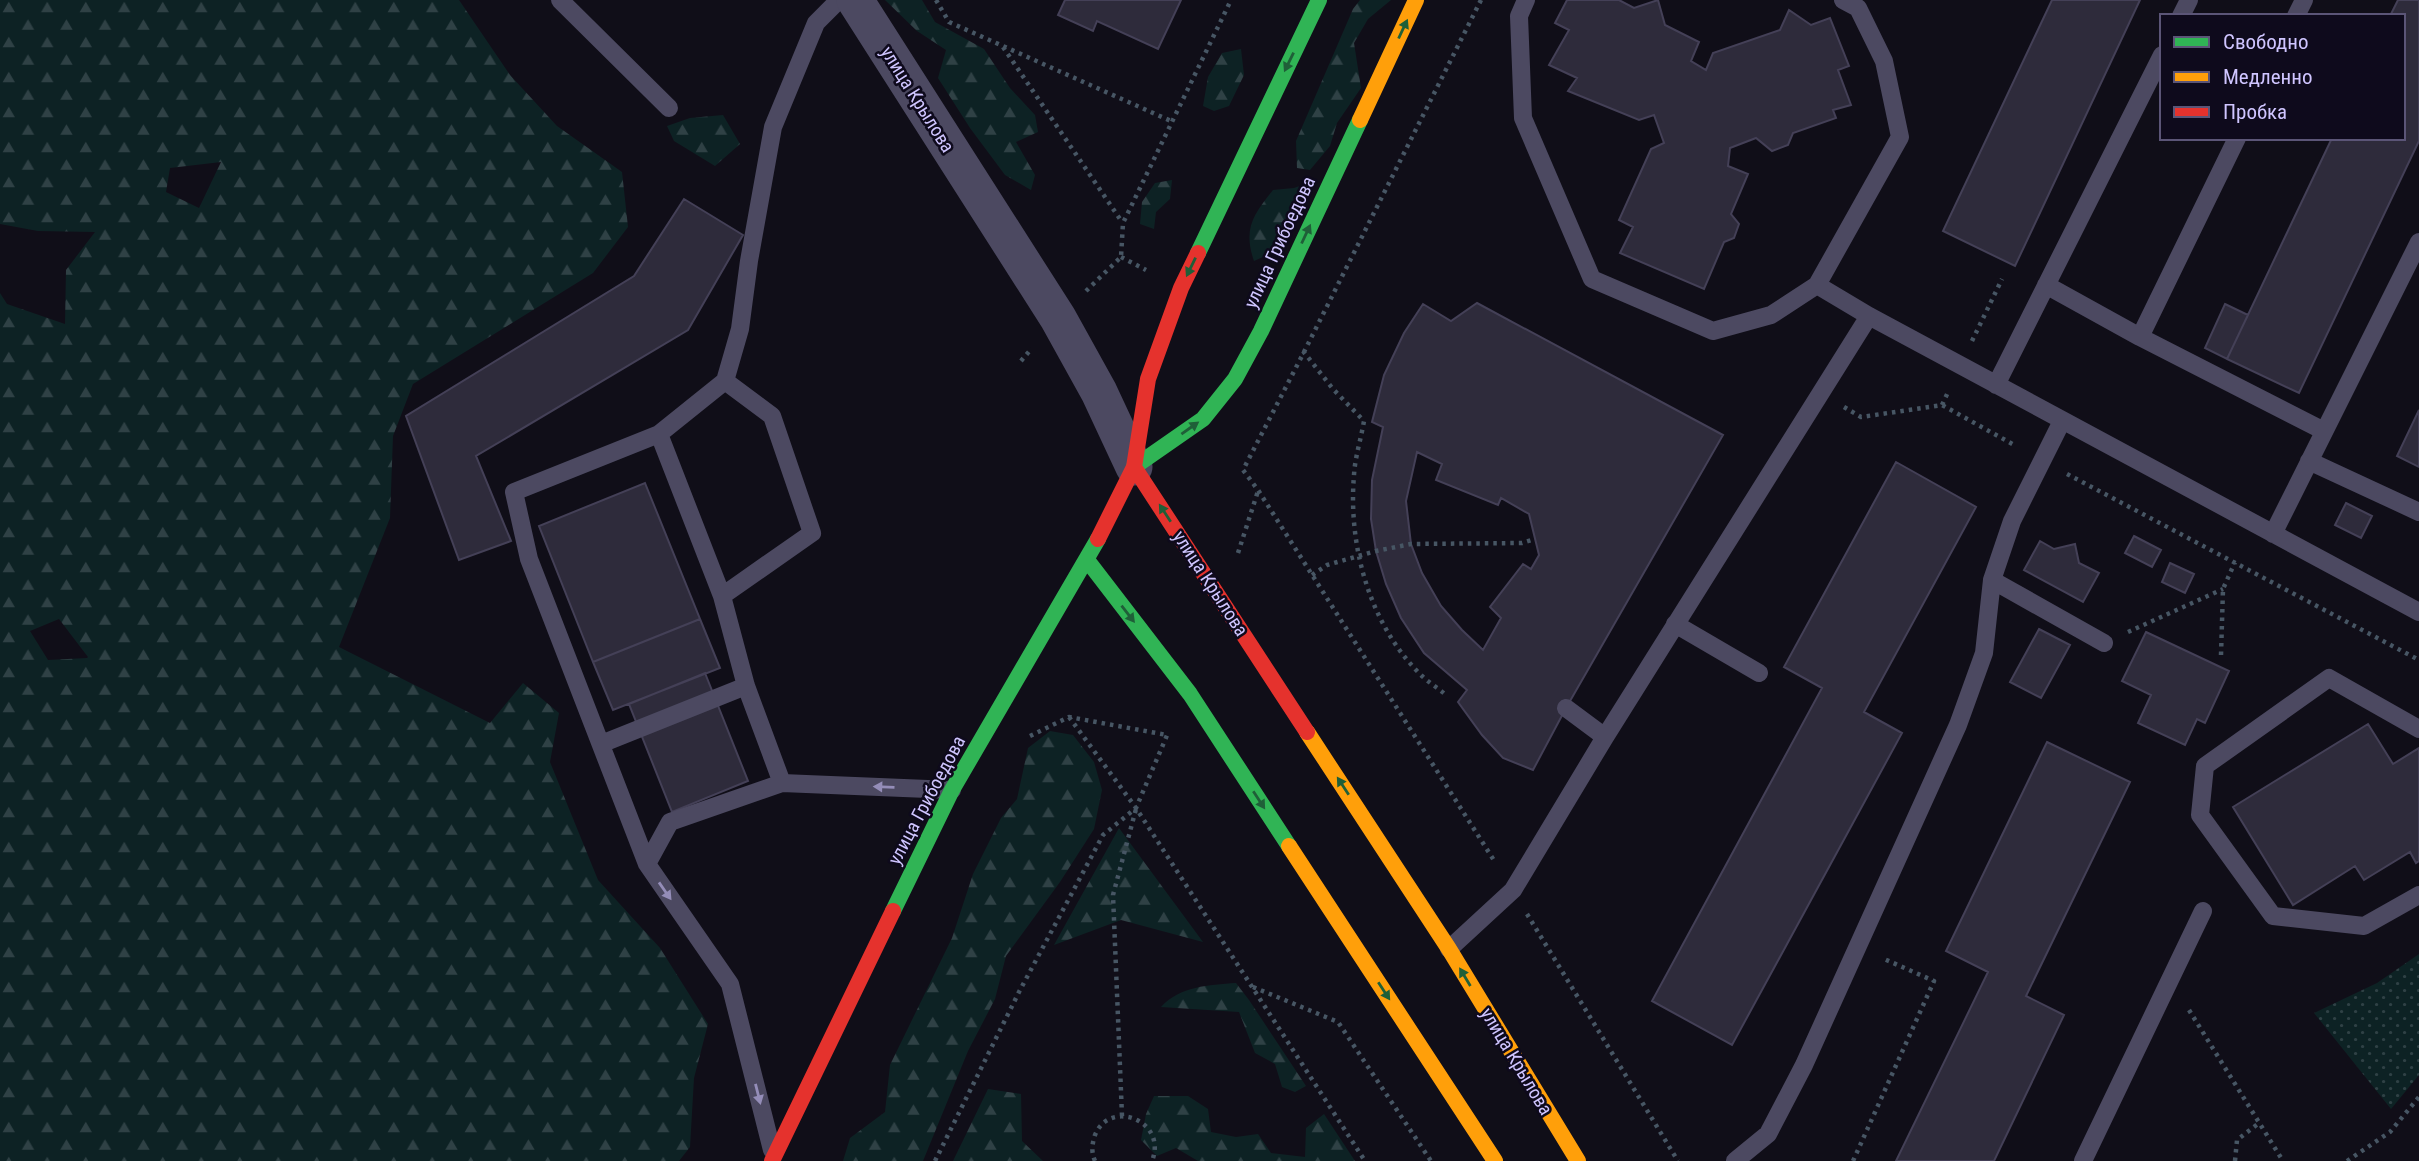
<svg xmlns="http://www.w3.org/2000/svg" width="2419" height="1161" viewBox="0 0 2419 1161" font-family="'Roboto Condensed',sans-serif">
<defs>
<pattern id="forest-firs" width="22" height="20" patternUnits="userSpaceOnUse" patternTransform="scale(1.75)"><rect width="22" height="20" fill="#0d2224"/><path d="M5 1l3.5 6h-7zM16 11l3.5 6h-7z" fill="#2f4145"/></pattern>
<pattern id="park-dots" width="8" height="8" patternUnits="userSpaceOnUse" patternTransform="scale(1.75)"><rect width="8" height="8" fill="#0d2224"/><path d="M2 2h.1M6 6h.1" fill="none" stroke="#2f4145" stroke-width="1.8" stroke-linecap="round"/></pattern>
</defs>
<rect width="100%" height="100%" fill="#100e18"/>
<path fill="url(#forest-firs)" fill-rule="evenodd" d="M0,0h459l51,75 47,51 65,46 6,55 -35,46 -180,111 -20,52 -3,82 -51,129 151,76 33,-40 36,30 -9,49 48,118 62,68 48,76 -14,54 -4,69 -11,14h-679v-868l7,11 58,20 1,-54 29,-38 -57,-1 -38,-7zM221,162l-22,46 -33,-16 4,-24zM59,619l29,38 -1,1 -39,2 -18,-29z
M885,0h37l13,22 49,27 26,39 25,27 3,17 -22,10 19,33 -4,15 -26,-15 -35,-47 -32,-50 8,-28 -29,-19z
M1360,0h31l-23,19 -14,24 7,45 -24,35 -7,23 -20,24 -13,-2 -1,-27 57,-132z
M1241,49l3,26 -15,31 -15,5 -11,-5 5,-29 14,-24z
M723,115l17,29 -25,22 -41,-25 -7,-15 23,-8z
M1172,180l-2,19 -14,13 -2,17 -14,-5 2,-22 13,-19z
M1311,182l-9,24 -28,46 -20,9c-11,-32 -1,-46 19,-71l21,-2z
M1050,731l23,4 21,27 8,28 -8,39 -34,53 -54,74 -11,43 -27,52 -45,110h-80l7,-23 35,-26 5,-47 62,-127 21,-64 28,-56 16,-19 11,-51z
M1119,828l84,114 -82,-22 -67,25z
M1236,983l13,17 57,86 -11,6 -13,-5 -7,-23 -20,-11 -16,-41 -78,-5c19,-21 48,-22 75,-24z
M988,1089l33,5 1,47 21,20h-90z
M1154,1096h34l20,13 3,23 25,5 22,-3 13,19 34,4 1,-29 18,-14 31,47h-157l-22,-13 -19,8 -16,-16 5,-26z"/>
<path fill="url(#park-dots)" d="M2419,954v121l-28,34 -77,-96 63,-30z"/>
<path fill="#2e2b3b" stroke="#444057" stroke-width="2" fill-rule="evenodd" d="M1065,0h116l-23,49 -61,-28 -4,10 -35,-16z
M1567,0h52l15,8 24,-8 7,25 34,17 -8,19 15,9 7,-17 67,-23 9,-20 22,15 19,-7 19,48 -11,4 13,35 -18,5 3,8 -43,15 -5,12 -16,6 -16,-13 -26,10 -2,18 20,8 -17,40 8,10 -5,14 -10,4 -20,47 -84,-36 13,-26 -14,-7 32,-71 13,-6 -10,-28 -15,5 -71,-29 9,-13 -28,-13 20,-35 -14,-7z
M2052,0h88l-125,266 -72,-35z
M2398,0h21v141l-120,252 -72,-34 105,-221h71v-122h-13z
M684,199l59,36 -55,95 -212,126 35,85 -52,19 -53,-144 228,-140z
M1477,303l246,132 -157,273 -33,62 -30,-12 -21,-23 -24,-33 9,-12 -43,-37 -23,-35 -15,-34 -10,-33 -5,-32 1,-39 11,-53 -11,-5 12,-47 20,-42 19,-29 28,17zM1417,452l25,12 -6,16 62,25 3,-7 28,16 10,41 -8,14 -8,-5 -33,43 11,11 -18,32 -21,-20 -21,-24 -19,-33 -11,-29 -5,-43z
M2225,304l23,11 -21,44 -22,-11z
M2419,410v57l-22,-11z
M1896,462l80,45 -112,205 38,21 -170,312 -80,-44 170,-313 -38,-21z
M645,483l55,136 -107,43 -54,-136z
M2346,503l26,13 -11,22 -26,-13z
M2134,536l27,14 -9,17 -27,-14z
M2040,541l14,8 21,-5 4,19 20,10 -16,29 -59,-32z
M2170,563l24,11 -9,19 -23,-11z
M700,619l20,49 -107,42 -20,-48z
M2039,629l31,16 -29,53 -31,-16z
M2146,632l83,39 -24,52 -8,-4 -12,26 -47,-22 13,-28 -29,-14z
M705,673l43,108 -76,31 -43,-108z
M2368,724l25,40 26,-16v113l-3,2 -6,-11 -46,28 -9,-14 -62,39 -60,-98z
M2047,742l83,40 -104,214 38,19 -70,146h-98l92,-189 -42,-21z"/>
<g fill="none" stroke-linecap="round" stroke-linejoin="round">
<path stroke="#475664" stroke-width="4.5" stroke-dasharray="3.5 5" stroke-linecap="butt" d="M936,0l13,22 222,99
M1481,0l-177,352 -61,118 15,20 237,372
M1003,47l119,175
M1121,257l25,13
M1086,291l35,-34 2,-34 108,-223
M1972,341l30,-62
M1303,351l30,38 31,32c-3,18 -9,36 -10,54 -6,70 15,149 67,200 7,7 17,13 25,20
M1021,361l11,-13
M1942,405l7,-15
M1844,407l17,10 81,-12 74,41
M2067,474l352,186
M1238,553l20,-62
M1312,575l15,-10 49,-14 35,-7 111,-1 13,-4
M2128,632l95,-43
M2221,655l2,-66 12,-27
M1069,717l67,91 229,353
M1030,736l39,-19 98,18
M1527,914l151,247
M1253,987l85,35 93,139
M2189,1010l94,151
M1122,1116l-9,-221 23,-86
M935,1161l84,-169 84,-157 33,-27 32,-75
M1095,1161c-4,-9 -3,-17 0,-26 15,-37 73,-14 57,26
M1853,1161l81,-180 -52,-23
M2235,1161l2,-21 22,-17
M2347,1161l43,-29 29,-35"/>
<path stroke="#4c4961" stroke-width="18" d="M560,0l109,108
M1526,0l-7,16 4,102 69,161 121,52 58,-16 46,-30 83,-148 -16,-76 -26,-53 -15,-8
M2181,16l8,-16
M2296,16l8,-16
M1817,285l52,31 550,296
M2046,285l94,52 184,94
M2140,337l97,-199
M1996,385l166,-330
M659,434l63,162 24,90 36,97
M2309,461l110,51
M2273,534l146,-292
M1992,580l112,63
M722,596l90,-63 -40,-117 -47,-35
M1675,624l84,49
M1566,708l39,29
M2419,729l-90,-51 -124,88 -5,49 73,101 91,10 55,-31
M601,744l145,-58
M647,864l-118,-305 -15,-67 145,-58 66,-53 15,-52 9,-68 24,-134 43,-104 23,-23
M1449,949l64,-59 92,-153 264,-421
M772,1150l-42,-166 -83,-120 23,-42 112,-39 170,7
M1735,1161l33,-27 36,-69 154,-340 26,-72 8,-73 20,-59 50,-100
M2083,1161l120,-250"/>
<path stroke="#4c4961" stroke-width="37" d="M855,0l203,318 41,74 35,75"/>
<path stroke="#30b455" stroke-width="16" d="M1198,253l121,-253
M1134,467l69,-48 32,-40 26,-48 99,-211
M1087,560l103,134 99,152
M893,911l59,-121 146,-251"/>
<path stroke="#ff9f0a" stroke-width="16" d="M1360,120l56,-120
M1307,732l142,217 129,212
M1289,846l206,315"/>
<path stroke="#e5322d" stroke-width="16" d="M1134,467l173,265
M1098,539l36,-72 14,-88 33,-91 17,-35
M772,1161l121,-250"/>
</g>
<defs><path id="oneway-solid" d="M-6-.8H1V-3.2L6.5 0L1 3.2V.8H-6Z" transform="scale(1.75)"/></defs>
<g fill="#1f5f38">
<use href="#oneway-solid" transform="translate(1403 29) rotate(-65)"/>
<use href="#oneway-solid" transform="translate(1289 62) rotate(116)"/>
<use href="#oneway-solid" transform="translate(1306 234) rotate(-65)"/>
<use href="#oneway-solid" transform="translate(1191 267) rotate(116)"/>
<use href="#oneway-solid" transform="translate(1190 428) rotate(-35)"/>
<use href="#oneway-solid" transform="translate(1165 513) rotate(-123)"/>
<use href="#oneway-solid" transform="translate(1128 614) rotate(52)"/>
<use href="#oneway-solid" transform="translate(1343 786) rotate(-123)"/>
<use href="#oneway-solid" transform="translate(1259 800) rotate(57)"/>
<use href="#oneway-solid" transform="translate(1465 977) rotate(-121)"/>
<use href="#oneway-solid" transform="translate(1384 991) rotate(57)"/>
</g>
<g fill="#948db8">
<use href="#oneway-solid" transform="translate(884 787) rotate(-178)"/>
<use href="#oneway-solid" transform="translate(665 891) rotate(55)"/>
<use href="#oneway-solid" transform="translate(758 1094) rotate(76)"/>
</g>
<g text-anchor="middle" stroke-width="5" stroke-linejoin="round" paint-order="stroke">
<g font-size="19" fill="#cfc5ff" stroke="#0e0a1c">
<text transform="translate(918 99) rotate(58)" y="7">улица Крылова</text>
<text transform="translate(1279 242) rotate(-65)" y="7">улица Грибоедова</text>
<text transform="translate(1211 583) rotate(57)" y="7">улица Крылова</text>
<text transform="translate(926 800) rotate(-62)" y="7">улица Грибоедова</text>
<text transform="translate(1517 1061) rotate(59)" y="7">улица Крылова</text>
</g>
</g>
<rect x="2160" y="14" width="245" height="126" fill="#0e0a1c" stroke="#5b5577" stroke-width="2"/>
<rect x="2174" y="37" width="35" height="10" fill="#30b455" stroke="#5b5577" stroke-width="2"/>
<text x="2223" y="49" font-size="21" fill="#cfc5ff">Свободно</text>
<rect x="2174" y="72" width="35" height="10" fill="#ff9f0a" stroke="#5b5577" stroke-width="2"/>
<text x="2223" y="84" font-size="21" fill="#cfc5ff">Медленно</text>
<rect x="2174" y="107" width="35" height="10" fill="#e5322d" stroke="#5b5577" stroke-width="2"/>
<text x="2223" y="119" font-size="21" fill="#cfc5ff">Пробка</text>
</svg>
